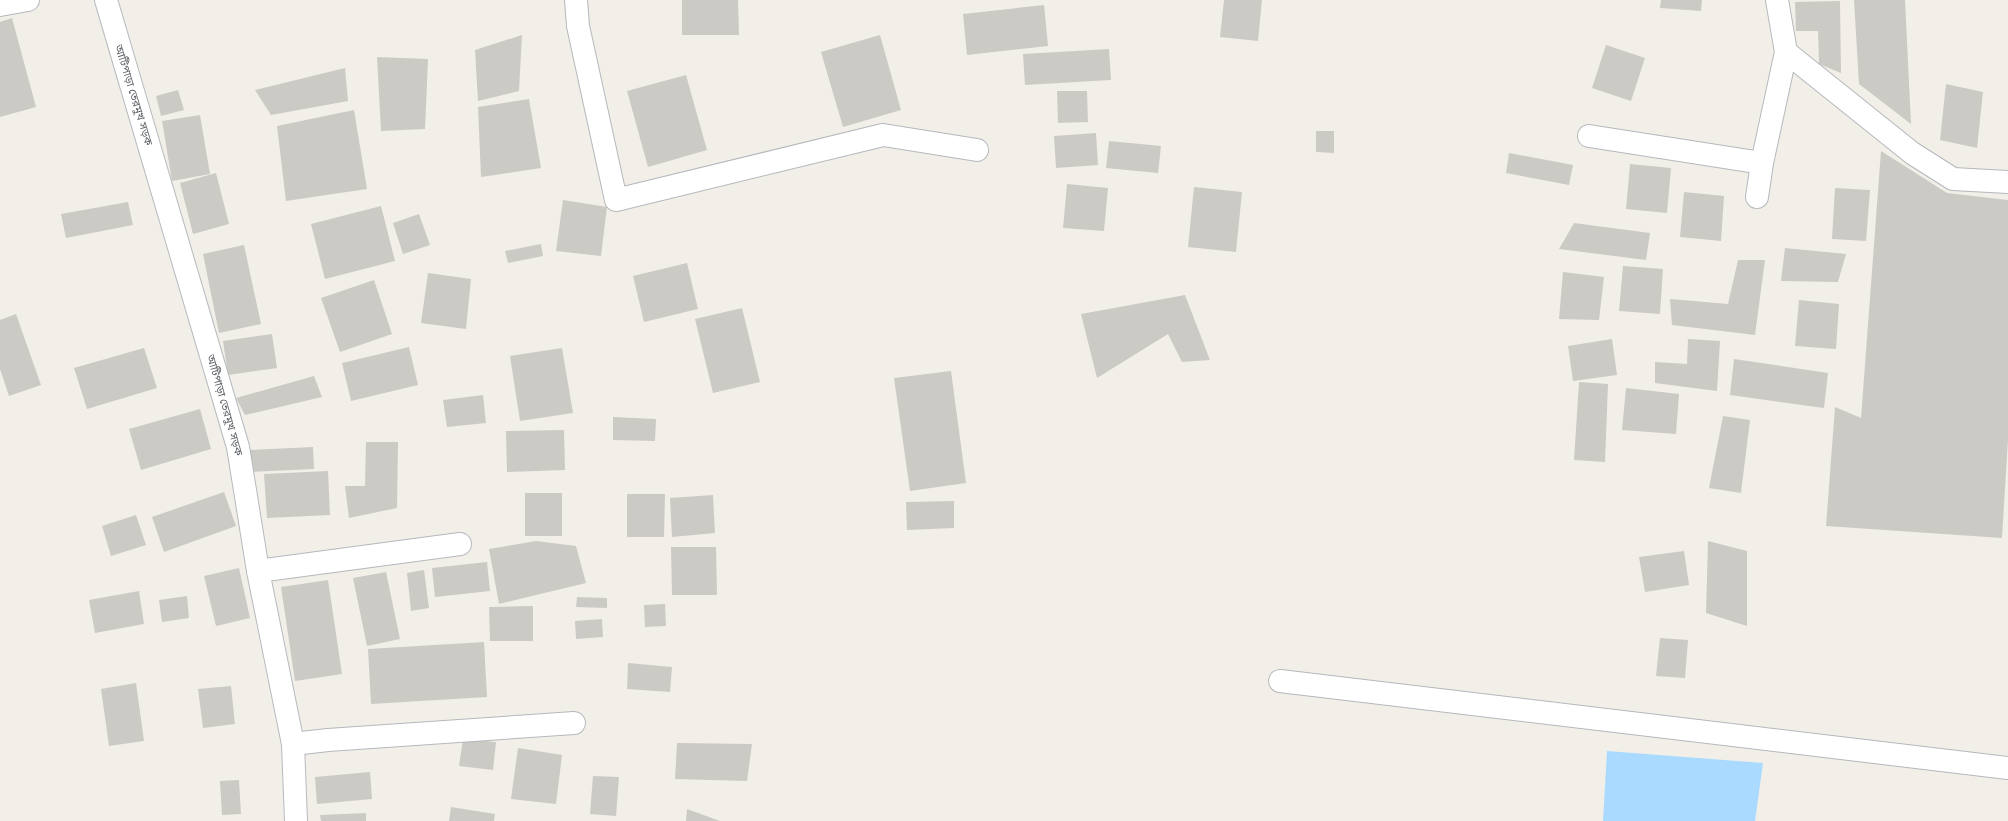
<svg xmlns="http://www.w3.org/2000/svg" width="2008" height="821" viewBox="0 0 2008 821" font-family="'DM Sans','Noto Sans Bengali',sans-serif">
<rect width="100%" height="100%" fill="#f1efe8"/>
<path fill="#aadaff" d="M1607,751l156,12 -8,58h-152z"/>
<path fill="#cccac5" d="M682,0h56l1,35h-57z
M1224,0h38l-4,41 -38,-4z
M1661,0h41l-1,11 -41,-3z
M1854,0h51l6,124 -52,-40z
M1840,1l1,72 -22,-9 -1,-33h-22l-1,-29z
M1044,5l4,41 -81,9 -4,-41z
M12,18l24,89 -36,10v-95z
M522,35l-3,56 -41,10 -3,-51z
M880,35l21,75 -58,17 -22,-75z
M1606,45l39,13 -14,43 -39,-13z
M1109,49l2,31 -86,5 -2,-31z
M377,57l51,2 -3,70 -44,2z
M345,68l3,33 -77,14 -16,-25z
M686,75l21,75 -59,17 -21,-76z
M1946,84l37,8 -6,56 -37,-8z
M178,90l6,20 -23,6 -5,-20z
M1057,91h30l1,31 -30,1z
M529,99l12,69 -60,9 -3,-70z
M354,110l13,79 -81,12 -9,-75z
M200,115l10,59 -38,7 -10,-60z
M1316,131h18v22l-18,-1z
M1096,133l2,32 -42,3 -2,-32z
M1109,141l52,5 -3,27 -52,-5z
M1881,151l66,42 61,7v239l-6,99 -176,-12 9,-119 26,11z
M1509,153l64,12 -4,20 -63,-12z
M1630,164l41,4 -4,45 -41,-4z
M216,173l13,51 -36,10 -13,-51z
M1067,184l41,4 -4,43 -41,-3z
M1194,187l48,5 -6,60 -48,-5z
M1835,188l35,2 -4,51 -34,-2z
M1684,192l40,4 -3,45 -41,-4z
M563,200l44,7 -6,49 -45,-5z
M128,202l5,23 -67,13 -5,-24z
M381,206l14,55 -70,18 -14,-55z
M419,214l11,31 -27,9 -10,-31z
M1574,223l76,10 -4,27 -87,-11z
M541,244l2,12 -35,7 -3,-12z
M244,245l17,79 -42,9 -16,-79z
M1785,248l61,6 -8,28 -57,-1z
M1738,260h27l-10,75 -83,-10 -2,-26 58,5z
M687,263l11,46 -54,13 -11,-46z
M1623,266l40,3 -3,45 -41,-3z
M1563,272l41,5 -5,43 -40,-1z
M428,273l43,6 -5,50 -45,-6z
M374,280l18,54 -52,18 -19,-54z
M1185,295l25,65 -28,2 -14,-28 -71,44 -16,-64z
M1799,300l40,4 -3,45 -41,-3z
M742,308l18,74 -47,11 -18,-74z
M16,314l25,71 -32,11 -9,-27v-49z
M272,334l5,34 -49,7 -5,-34z
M1612,339l5,36 -44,6 -5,-35z
M1688,339l32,2 -3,50 -62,-8v-21l32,2z
M409,347l9,38 -67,16 -9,-38z
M144,348l13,40 -70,21 -13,-41z
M562,348l11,65 -53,8 -10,-65z
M1734,359l94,14 -4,35 -94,-13z
M951,371l15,112 -56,8 -16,-113z
M314,376l8,21 -77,18 -9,-17z
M1579,382l29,2 -3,78 -31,-2z
M1626,388l53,6 -3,40 -54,-4z
M483,395l3,28 -39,4 -4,-27z
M200,409l11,40 -70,21 -12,-41z
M1723,416l27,4 -9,73 -32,-5z
M613,417l43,2 -1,22 -42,-1z
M564,430l1,40 -58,2 -1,-41z
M366,442h32l-1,66 -48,10 -4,-32h20z
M313,447l1,22 -64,3 -1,-22z
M328,471l2,44 -63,3 -3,-44z
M224,492l12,34 -72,26 -12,-35z
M525,493h37v43h-37z
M627,494h38l-1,43h-37z
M713,495l2,38 -43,4 -2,-39z
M954,501v27l-47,2 -1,-28z
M136,515l10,30 -35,11 -9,-30z
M536,541l40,5 10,37 -87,21 -10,-55z
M1708,541l39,10v75l-41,-13z
M671,547h45l1,48h-45z
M1684,551l5,34 -44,7 -6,-35z
M487,562l3,29 -55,6 -3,-29z
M239,568l11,50 -34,8 -12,-50z
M424,570l5,38 -18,3 -4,-38z
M386,572l14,67 -33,7 -14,-68z
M328,580l14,94 -47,7 -14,-94z
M139,591l5,33 -49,9 -6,-33z
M187,596l2,22 -27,4 -3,-22z
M577,597l30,1v10l-31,-1z
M665,604l1,22 -21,1 -1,-22z
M533,606v35h-43l-1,-34z
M602,619l1,18 -27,2 -1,-18z
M1660,638l28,2 -3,38 -29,-2z
M484,642l3,55 -116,7 -3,-55z
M628,663l44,4 -2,25 -43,-3z
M136,683l8,58 -35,5 -8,-57z
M231,686l4,38 -32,4 -5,-39z
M463,739l33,3 -3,28 -34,-4z
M677,743l75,1 -5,37 -72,-2z
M518,748l44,7 -6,49 -45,-5z
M370,772l2,27 -55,5 -2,-27z
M593,776l26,1 -3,39 -26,-2z
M239,780l2,34 -19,1 -2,-34z
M451,807l44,7 -1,7h-45z
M687,809l33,12h-34z
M366,813v8h-45l-1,-6z"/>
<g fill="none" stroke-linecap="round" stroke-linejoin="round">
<defs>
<path id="minor" d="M576,0l2,26 38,174 267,-65 94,15
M1777,0l9,52 126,101 41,26 55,3
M0,5l28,-5
M1589,136l173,27
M1757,197l5,-34 24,-111
M258,571l202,-27
M1280,681l728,87
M293,744l35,-4 246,-17"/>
<path id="secondary" d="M106,0l132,447 20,124 35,173 3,77"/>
</defs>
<use href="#minor" stroke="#b5b8bc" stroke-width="24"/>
<use href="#secondary" stroke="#b6babf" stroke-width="24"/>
<use href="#minor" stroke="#fff" stroke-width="22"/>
<use href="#secondary" stroke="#fff" stroke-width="22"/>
</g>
<g text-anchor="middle" stroke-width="3" stroke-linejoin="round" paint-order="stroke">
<g font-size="11" fill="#5f6368" stroke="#fff">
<text transform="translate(134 95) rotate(73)" y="4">আটিপাড়া তেরমুখ সড়ক</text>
<text transform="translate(225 405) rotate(74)" y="4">আটিপাড়া তেরমুখ সড়ক</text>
</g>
</g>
</svg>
